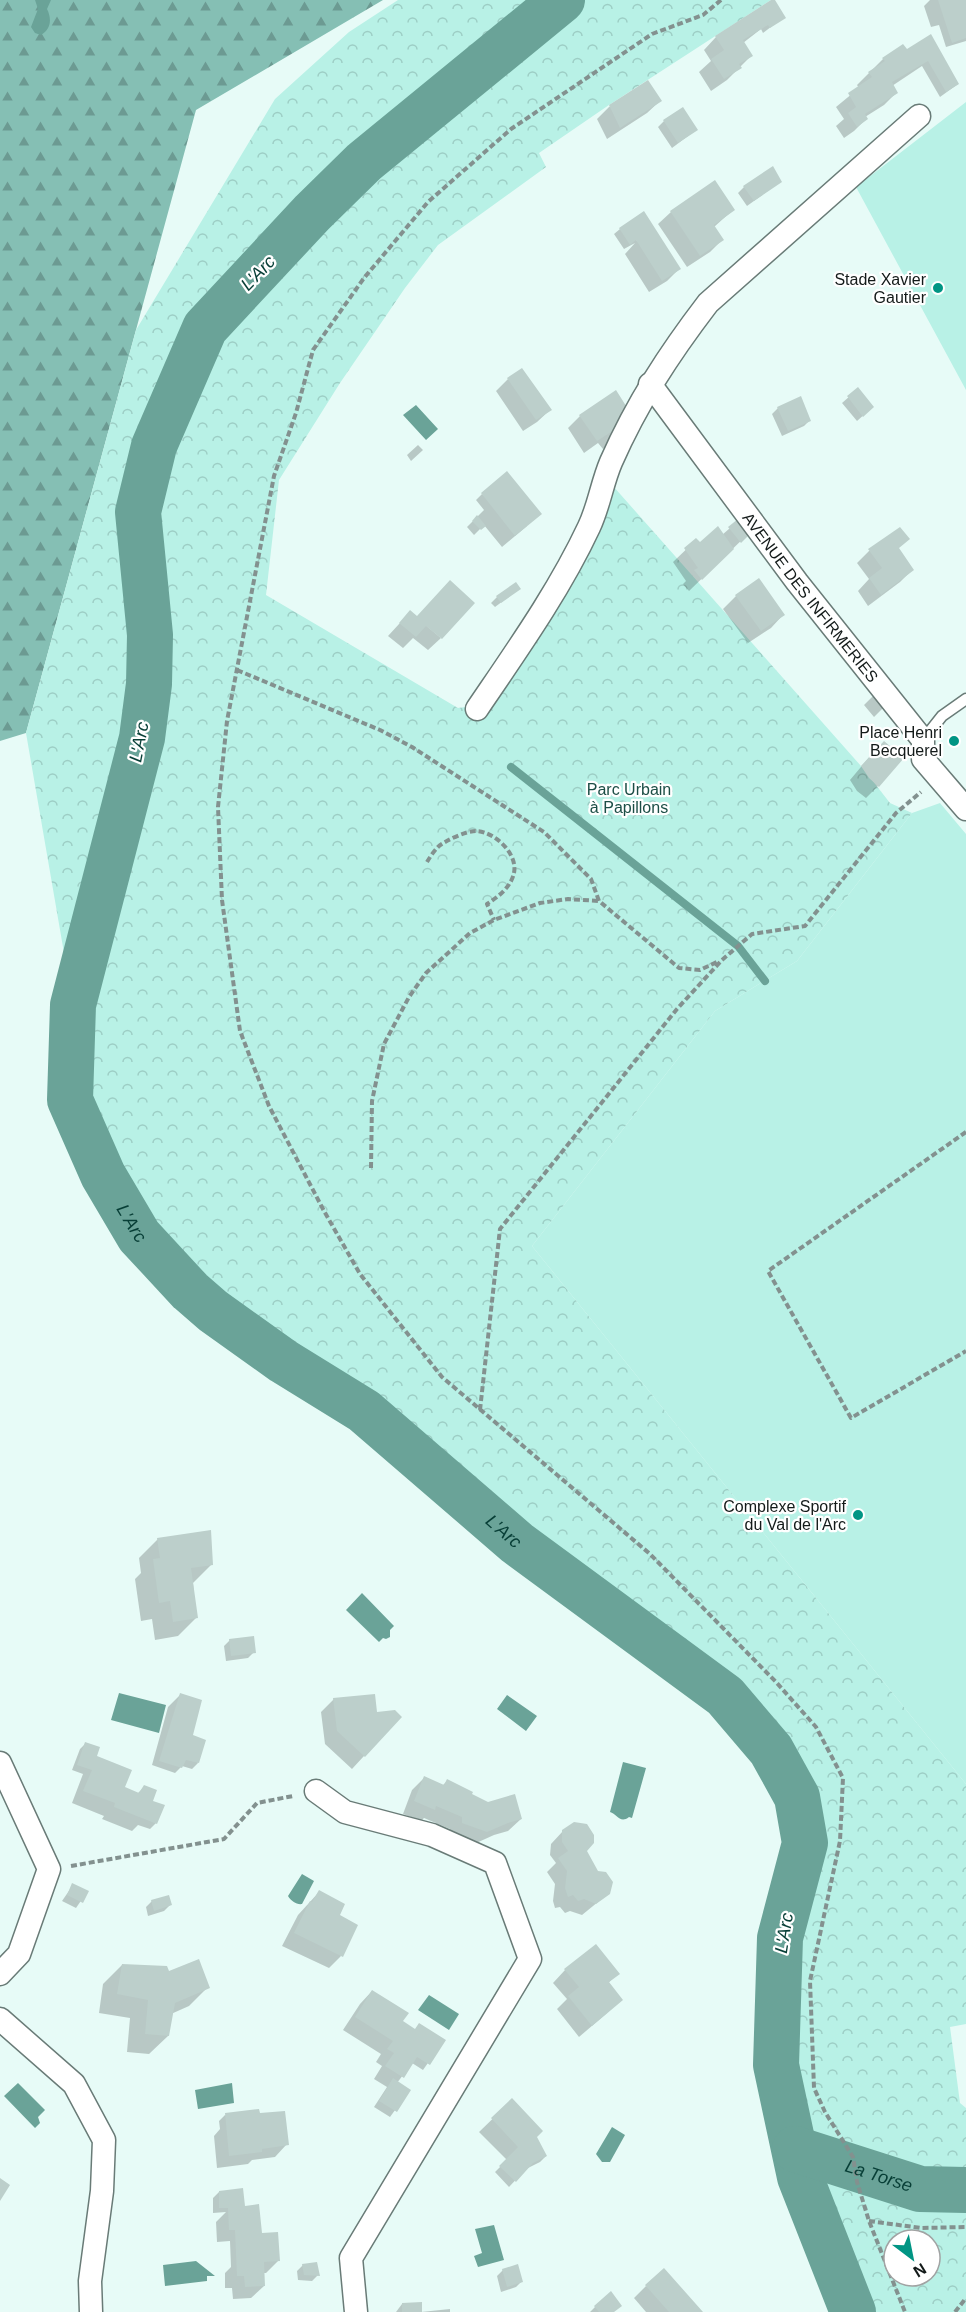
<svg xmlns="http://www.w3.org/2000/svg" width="966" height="2312" viewBox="0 0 966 2312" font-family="Helvetica,sans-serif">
<defs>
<pattern id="forest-firs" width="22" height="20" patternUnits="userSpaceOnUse" patternTransform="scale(1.5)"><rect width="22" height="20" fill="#85bfb4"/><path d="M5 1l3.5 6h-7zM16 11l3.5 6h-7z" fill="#6c9a92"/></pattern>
<pattern id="park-crowns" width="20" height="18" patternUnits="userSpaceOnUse" patternTransform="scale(1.5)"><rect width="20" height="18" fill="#b8f1e6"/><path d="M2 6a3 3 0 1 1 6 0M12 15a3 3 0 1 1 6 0" fill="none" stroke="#9dcec5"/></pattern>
</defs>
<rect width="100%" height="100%" fill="#e7fbf7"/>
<path fill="#b8f1e6" d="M966,102v288l-110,-203z
M940,803l26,31v950l-434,-538 183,-235 82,-50 115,-148z"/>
<path fill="url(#forest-firs)" d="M0,0h383l-187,110 -170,623 -26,8z"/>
<path fill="url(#park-crowns)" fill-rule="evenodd" d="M398,0h373l-162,105 -70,48 7,14 -108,78 -33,43 -65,95 -61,97 -13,115 192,113 15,-2 140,-220 248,280 29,37 22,10 -115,148 -82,50 -183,235 434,538v240l-16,3 10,76 6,5v204h-113l-53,-135 -24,-112 4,-127 25,-96 -8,-45 -26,-47 -46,-54 -208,-153 -153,-132 -81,-50 -70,-50 -23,-20 -51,-55 -36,-61 -33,-75 3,-95 -47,-272 110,-403 139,-231 74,-67zM894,2240h36v36h-36z"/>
<path fill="#6aa398" d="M35,0h16l-4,9c5,10 4,20 -6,26l-6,-2 -4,-6 7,-18z
M416,405l22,24 -12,11 -23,-25z
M362,1593l32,33 -4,4v7l-4,2 -3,-1 -4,4 -33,-32z
M119,1693l47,12 -7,28 -48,-13z
M507,1695l30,21 -11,15 -29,-22z
M623,1762l23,6 -14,50 -3,-1c-9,7 -12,-3 -19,-5z
M302,1874l12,7 -12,23c-5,1 -11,-3 -14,-8z
M429,1995l30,19 -10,16 -31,-20z
M18,2083l27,27 -7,7 2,6 -5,5 -31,-32z
M232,2083l2,20 -36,6 -3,-19z
M612,2127l13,8 -15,27h-8l-6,-8z
M494,2225l10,35 -26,7 -4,-11 8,-3 -7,-24z
M196,2261l19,15h-8v5l-42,5 -2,-21z"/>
<path fill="#0003" d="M930,0h36v41l-20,6 -7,-22 -8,2 -7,-21z
M784,17l-21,16 -2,-4 -18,14 8,13 -24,24 -16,11 -12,-19 12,-11 -7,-11 12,-13z
M931,37l27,47 -18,13 -18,-31 -30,20 4,7 -12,12 -19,12 1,2 -12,12 -10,7 -8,-12 8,-7 -8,-12 23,-19 -2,-3 26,-26 23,-7z
M648,82l12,19 -13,12 -40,26 -10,-20 12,-12z
M664,121l32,9 -24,18 -14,-21z
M780,182l-33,24 -9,-13 6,-6z
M733,210l-19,17 8,13 -12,12 -23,15 -29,-43 13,-12z
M620,229l59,40 -12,12 -18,11 -24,-38 10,-11 -11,6 -10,-15z
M508,379l42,31 -13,12 -14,9 -27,-40z
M858,389l8,24 -9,8 -15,-18z
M778,408l32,12 -6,6 -22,10 -10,-22z
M627,409l-12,28 -12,12 -5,-6 -14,10 -16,-25 12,-12z
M418,445l5,5 -12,11 -4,-6z
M482,494l45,32 -25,21 -18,-22 -10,10 -7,-8 17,-17 -8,-10z
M737,522l10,13 -58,56 -6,-7 3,-3 -13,-19 23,-22 4,4 22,-9z
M898,549l14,21 -12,12 -32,24 -10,-15 11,-12 -12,-16 12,-12z
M759,580l24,35 -12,13 -23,15 -25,-34 13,-13z
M519,589l-24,18 -4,-4 6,-6z
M410,612l31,26 -13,12 -15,-12 -10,10 -15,-12z
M875,694l10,12 -11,11 -10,-12z
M871,755l7,31 -12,12 -9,-7 -7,-11z
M158,1539l53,26 -18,18 3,35 -18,18 -23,4 -3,-21 -11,2 -6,-42 6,-6 -2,-15z
M230,1640l24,12 -6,6 -22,3 -2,-15z
M180,1695l9,46 9,22 -6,6 -10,-3 -7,7 -23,-8 16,-58z
M334,1699l41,15 -11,42 -12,13 -27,-25 -4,-32z
M86,1743l7,20 30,25 14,6 7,-7 7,15 5,21 -6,6 -12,-4 -6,6 -30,-12 2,-3 -32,-13 11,-29 -11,-4 8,-21z
M425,1777l17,9 5,-5 20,20 54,18 -13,12 -14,4 -20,9 -24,-9v-6l-26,-11 -3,3 -18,-7 9,-24z
M563,1831l22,20 24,42 -27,22 -12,-4 -5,2 -5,-6 -5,1 -2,-7 2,-17 -8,-12 9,-9 -6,-8 1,-11z
M73,1885l14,7 -11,16 -14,-7z
M319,1892l22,64 -12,12 -47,-22 16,-31z
M152,1901l18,4 -6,6 -16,5 -2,-9z
M122,1965l46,7 40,15 -19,19 -18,8 -3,22 -19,18 -22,-2 3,-34 -31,-5 4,-29z
M565,1970l53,4 -10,9 -1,30 -28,24 -22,-28 10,-10 -14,-16z
M372,1991l29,30 13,9 30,10 -21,30 -11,-7 -15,20 12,8 -19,26 -16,-10 13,-20 -13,-8 8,-13 -6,-4 5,-8 -38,-24 17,-26z
M512,2100l34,56 -6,6 -14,7 -17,18 -14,-15 12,-12 -28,-28z
M225,2115l62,29 -12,13 -23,3 -4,4 -31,4 -3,-32 6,-7 -1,-8z
M219,2192l22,16 38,52 -13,13h-3l1,13 -13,12 -18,1 -1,-11h-7v-15l6,-6 -1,-26 -13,1 -1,-20 10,-10 -13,1v-15z
M303,2265l15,10 -6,6 -14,-1 -1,-9z
M503,2270l19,11 -6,6 -15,5 -4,-16z
M646,2286l55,26h-55l-12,-14z
M611,2294l3,18h-24l5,-5z
M402,2304l19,8 29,-3v3h-54z"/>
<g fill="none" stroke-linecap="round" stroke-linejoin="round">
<path stroke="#6aa398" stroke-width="8" d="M511,767l227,179 27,35"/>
<g stroke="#6aa398" stroke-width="46">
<path id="s1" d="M562,0l-198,162 -52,51 -107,115 -51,118 -16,66 12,123 -1,49 -7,54 -69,267 -3,95 33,75 36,61 51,55 23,20 70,50 81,50 153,132 208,153 46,54 26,47 8,46 -25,95 -4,127 24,112 53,135"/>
<path id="s2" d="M795,2149l125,40 46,1"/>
</g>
</g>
<path fill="#bccfcb" d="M771,0h4l11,18 -16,10 -2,-3 -25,15 10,16 -14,8 3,4 -18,11 -13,-20 13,-9 -9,-14z
M938,0h28v38l-14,5z
M931,34l28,50 -13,8 -18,-31 -36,21 6,11 -33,21 3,5 -11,8 -9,-14 8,-6 -8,-14 24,-16 -4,-5 17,-11 -3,-3 21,-14 4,5z
M648,80l14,21 -42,27 -11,-23z
M683,107l15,23 -20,13 -15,-23z
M773,166l9,16 -28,19 -11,-15z
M715,180l20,30 -21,15 10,15 -24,16 -30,-45z
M644,211l37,58 -19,12 -26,-41 -6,5 -11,-17z
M522,368l30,42 -16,10 -29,-42z
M858,387l16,20 -11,10 -16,-21z
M616,390l12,19 -12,29 -5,-6 -14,9 -18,-26z
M801,396l10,25 -23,10 -11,-24z
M507,471l35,43 -27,22 -34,-43z
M477,515l9,11 -5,4 -9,-9z
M738,519l11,16 -8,8 -13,-16z
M718,526l16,23 -32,31 -8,-10 4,-2 -14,-20 12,-10 4,4z
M900,527l10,12 -11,9 15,22 -33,25 -12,-17 13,-10 -14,-19z
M759,578l26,37 -24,16 -26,-36z
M450,580l25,23 -33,36 -16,-13 -10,11 -17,-14 11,-13 7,6z
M516,582l5,7 -20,14 -5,-7z
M884,741l20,17 -25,29 -10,-9 -8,-12z
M211,1530l2,35 -22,3 7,50 -25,4 -3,-21 -11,2 -6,-44 7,-1 -3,-20z
M254,1636l2,17 -25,3 -2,-17z
M180,1693l22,7 -9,35 13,5 -7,23 -13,-3 -4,8 -23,-7z
M375,1694l2,18 18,-2 7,7 -37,40 -28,-26 -4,-33z
M85,1742l15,5 -3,9 35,14 -7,17 14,6 5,-8 13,5 -4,11 12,4 -8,19 -43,-17 1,-4 -32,-12 9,-21 -15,-5z
M424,1776l20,9 3,-6 26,13 -1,2 16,8 27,-8 7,25 -14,4 -21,9 -25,-9v-6l-26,-11 -1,4 -21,-9z
M574,1822l13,2 7,11v8l-7,8 11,20 8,1 7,10 -3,12 -14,10 -12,-5 -6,2 -5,-6 -5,2 -3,-9 2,-17 -9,-13 10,-7 -6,-9v-12z
M72,1883l17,8 -6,12 -16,-8z
M319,1890l26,14 -5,11 18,10 -15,32 -49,-24 16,-32 2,1z
M169,1895l3,10 -18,6 -3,-11z
M596,1944l24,30 -11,8 14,18 -31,26 -24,-30 11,-9 -15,-18z
M199,1959l11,29 -35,15 -6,33 -24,-2 3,-34 -31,-6 5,-30 45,2 2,5z
M372,1990l37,23 -6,8 12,8 4,-6 27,17 -16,25 -13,-8 -13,21 -19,-12 9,-13 -7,-4 6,-8 -38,-24z
M393,2078l18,12 -14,22 -18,-11z
M512,2098l31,33 -6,6 10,19 -14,7 -17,19 -17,-16 19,-19 -27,-29z
M259,2109l1,4 25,-2 4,34 -27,4v3l-33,4 -4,-43z
M0,2178l10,7 -10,16z
M243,2188l2,18 14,-2 3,29 16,-1 2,29 -16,1 1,24 -20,1 -1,-11h-7l-2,-46h-6l-1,-22h-9v-17z
M317,2262l3,14 -16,-1 -2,-11z
M518,2264l5,18 -16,5 -5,-18z
M664,2268l39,44h-34l-24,-27z
M611,2291l11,15 -8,6h-15l-5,-6z
M422,2302v10h-20v-9z"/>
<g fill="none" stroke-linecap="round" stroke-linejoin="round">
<defs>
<path id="lane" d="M923,740l19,-24 24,-17"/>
<g id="street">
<path id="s3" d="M650,384l147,198 126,158v19l43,50"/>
<path d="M477,709c40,-59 82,-118 112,-182 10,-21 13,-44 22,-65 26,-59 58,-108 97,-159l211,-187"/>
<path d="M0,1763l49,106 -30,85 -19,20"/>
<path d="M316,1791l29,21 87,23 63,28 35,96 -179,299 5,54"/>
<path d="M0,2019l74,65 30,56 -2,51 -12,90 1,31"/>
</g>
</defs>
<use href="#lane" stroke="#697b77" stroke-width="13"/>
<use href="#street" stroke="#697b77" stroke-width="25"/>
<path stroke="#83918f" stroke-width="4" stroke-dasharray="6 3" stroke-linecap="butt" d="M721,0l-18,15 -51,19 -141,95 -83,73 -64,76 -51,72 -17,63 -22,63 -47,245 -9,86 4,93 18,131 29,75 55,105 36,63 82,103 208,177 126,128 40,45 27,51 -3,63 -30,140 4,107 11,24 28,45 4,25 12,39 36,91
M237,670l143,60 32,17 132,85 47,47 8,22 80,67 21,2 19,-9
M427,862c3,-5 7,-11 11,-15 6,-6 30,-17 39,-16 17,1 41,22 37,42 -3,14 -16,24 -27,31l7,16
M966,1132l-198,139 83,147 115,-67
M371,1168l1,-67 12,-57 25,-47 17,-24 44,-40 24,-13 46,-17 28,-4 31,2
M480,1410l20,-181 177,-220 45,-49 30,-26 53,-8 91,-113 25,-21
M71,1866l153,-27 33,-36 36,-7
M869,2221l52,7 45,-1
M955,2312l11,-14"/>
<use href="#lane" stroke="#fff" stroke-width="10"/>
<use href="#street" stroke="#fff" stroke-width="22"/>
</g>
<g fill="#019584" stroke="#fff" stroke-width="2">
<circle cx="938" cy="288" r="6"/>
<circle cx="954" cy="741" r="6"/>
<circle cx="858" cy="1515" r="6"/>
</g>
<g text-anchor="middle" stroke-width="4.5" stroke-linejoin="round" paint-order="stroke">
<g font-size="16" fill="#131a19" stroke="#fff" text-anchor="end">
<text x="926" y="285">Stade Xavier<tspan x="926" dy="18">Gautier</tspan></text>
<text x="942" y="738">Place Henri<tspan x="942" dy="18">Becquerel</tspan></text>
<text x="846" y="1512">Complexe Sportif<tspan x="846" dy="18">du Val de l'Arc</tspan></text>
</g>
<g font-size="16" fill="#131a19" stroke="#fff">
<text dy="6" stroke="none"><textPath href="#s3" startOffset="267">AVENUE DES INFIRMERIES</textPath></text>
</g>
<g font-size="16" fill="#1c4e46" stroke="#fff">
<text x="629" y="795">Parc Urbain<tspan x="629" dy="18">à Papillons</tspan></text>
</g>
<g font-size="18" font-style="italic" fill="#073e36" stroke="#fff">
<text transform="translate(258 273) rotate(-46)" y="6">L'Arc</text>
<text transform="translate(139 742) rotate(-79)" y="6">L'Arc</text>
<text dy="6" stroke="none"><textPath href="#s1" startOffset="1418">L'Arc</textPath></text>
<text dy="6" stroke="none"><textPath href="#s1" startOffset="1904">L'Arc</textPath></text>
<text transform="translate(784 1933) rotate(-81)" y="6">L'Arc</text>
<text dy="6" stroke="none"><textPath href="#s2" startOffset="88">La Torse</textPath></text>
</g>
</g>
<g transform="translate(912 2258) rotate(148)"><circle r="28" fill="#ffffff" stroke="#a1a3a3" stroke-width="1.5"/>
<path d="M0-4.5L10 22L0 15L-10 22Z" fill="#019584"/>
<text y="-9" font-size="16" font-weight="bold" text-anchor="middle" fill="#131a19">N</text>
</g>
</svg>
